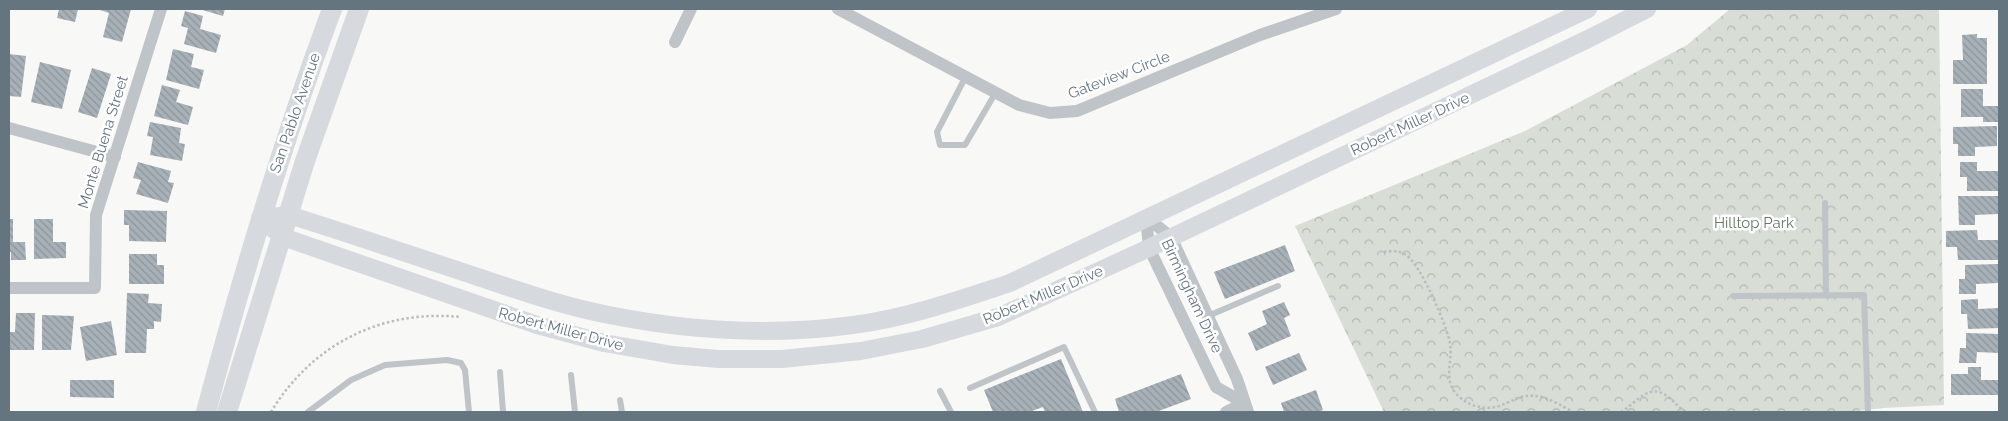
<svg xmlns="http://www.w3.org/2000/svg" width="2008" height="421" viewBox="0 0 2008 421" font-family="Raleway,sans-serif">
<defs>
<pattern id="park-crowns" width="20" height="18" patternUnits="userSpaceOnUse" patternTransform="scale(1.25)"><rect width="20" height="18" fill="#d8ddd5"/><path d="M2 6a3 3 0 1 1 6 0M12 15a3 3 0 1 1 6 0" fill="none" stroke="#b3b8b2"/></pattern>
<pattern id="building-back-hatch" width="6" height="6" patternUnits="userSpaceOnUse" patternTransform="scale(1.25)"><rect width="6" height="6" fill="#a8b1b7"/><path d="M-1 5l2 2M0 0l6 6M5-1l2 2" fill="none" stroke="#8c959a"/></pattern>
</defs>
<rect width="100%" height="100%" fill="#f8f8f6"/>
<path fill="url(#park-crowns)" d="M1730,9h209l5,396 -61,3 -36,4h-463l-89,-186 230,-95 162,-86z"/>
<path fill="url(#building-back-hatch)" d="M59,9h19l-3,13 -18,-4z
M100,9h31l-9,33 -19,-5 6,-24 -9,-3z
M199,9h26l-2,7z
M185,11l18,5 -3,13 21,6 -5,18 -32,-9 4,-16 -7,-2z
M1977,34v4h10v46h-34v-24h10l-1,-25z
M173,49l21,5 -3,13 13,3 -5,19 -33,-9z
M9,54l17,2 -5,41 -12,-1z
M40,62l31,8 -9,39 -31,-7z
M92,68l19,6 -14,44 -19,-6z
M162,85l18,5 -4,12 17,5 -5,18 -34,-9z
M1961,89h22v17h15l1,16h-16v-5h-22z
M150,122l31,6 -2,15 6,1 -3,17 -32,-6 3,-18 -6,-1z
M1997,126v20l-22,1v9h-17v-12h-5v-17z
M138,162l33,9 -3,11 6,1 -6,20 -32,-9 5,-14 -8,-2z
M1960,162h17v9h22v20h-32v-14h-7z
M1958,196h40v18l-23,1v10h-16z
M124,210l43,1 -1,31 -37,-1v-16h-5z
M9,219h4v23h12l1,18h-15v-8h-2z
M34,219h19v23h13v16l-32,1z
M1977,230l1,10h21v20h-41l-1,-13h-11v-16z
M1285,245l10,26 -70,28 -11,-27z
M129,254h28v11h7v19h-35z
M1998,264v19l-22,1v10h-17v-15h6v-14z
M127,293l22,1 -1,9 14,1 -1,18 -7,-1v8h-7l-1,24h-21z
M1978,299v10l21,-1v20l-31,1 -1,-15h-6v-14z
M1284,302l6,13 -6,3 7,18 -35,15 -8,-18 19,-9 -5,-13z
M16,313h19l-1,37h-25v-18h6z
M42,315l32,1 -3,34h-29z
M111,321l6,34 -31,6 -6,-34z
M1966,333l33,1v19l-22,-1 -1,11h-17l1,-15h6z
M1299,353l8,17 -34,15 -8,-18z
M1061,359l22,53h-38l-2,-5 -14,5h-36l-9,-22z
M1968,367h13v13h18l-1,15h-47v-21h17z
M1181,374l10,25 -35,13h-37l-4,-13z
M70,380h44v18l-44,-1z
M1316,390l7,20 -5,2h-34l-3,-9z"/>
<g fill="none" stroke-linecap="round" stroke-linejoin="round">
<path stroke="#babdc0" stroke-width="2.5" stroke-dasharray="2.5 2.5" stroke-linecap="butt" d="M1384,252c7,-1 15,-2 22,3 15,10 40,69 44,88 3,17 -6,33 4,48 10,14 29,20 45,15 12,-4 22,-12 36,-10 13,1 27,10 38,16
M271,412c41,-68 111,-103 190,-95
M1621,412c14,-8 29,-31 47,-15 7,5 11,11 18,15"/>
<path stroke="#bfc4c8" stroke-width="6" d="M966,76l-29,56 3,13h25l31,-53
M1825,203l1,92
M1733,296l131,-1 4,117
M1208,316l70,-30
M500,372l3,40
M571,375l4,37
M970,388l94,-41 31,65
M940,391l11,21
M620,400l2,12
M308,412l43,-32 34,-15 62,-5 14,3 4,7 4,42"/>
<path stroke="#bfc4c8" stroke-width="12" d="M838,9l181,96 31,8 27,-2 183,-76 76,-26
M675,42l16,-33
M9,128l106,29
M1146,217l25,20 66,142 11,33
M1146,217l3,31 67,139 28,16
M9,288h86l1,-73 65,-206
M1226,412l18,-9"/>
<path stroke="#d6dade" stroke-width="18" d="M260,218l23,19 254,88 67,18 69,12 45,4h64l79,-8 61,-12 76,-22 151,-69 439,-209 59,-30
M260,218l29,-3c61,19 122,40 183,60 45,15 90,31 137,40 80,16 163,21 244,10 54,-7 105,-25 157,-42l578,-274"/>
<path stroke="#d6dade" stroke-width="20" d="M206,412c36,-136 77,-271 126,-403
M227,412l78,-251 54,-152"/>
</g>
<g text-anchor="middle" stroke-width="5" stroke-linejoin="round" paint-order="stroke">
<g font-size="15" fill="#647580" stroke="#fff">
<text transform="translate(1119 75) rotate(-21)" y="5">Gateview Circle</text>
<text transform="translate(295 113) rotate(-71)" y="5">San Pablo Avenue</text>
<text transform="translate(1410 124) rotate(-25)" y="5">Robert Miller Drive</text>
<text transform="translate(103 142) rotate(-73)" y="5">Monte Buena Street</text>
<text transform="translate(1043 295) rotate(-23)" y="5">Robert Miller Drive</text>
<text transform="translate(1192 296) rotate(65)" y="5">Birmingham Drive</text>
<text transform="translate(561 329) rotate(15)" y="5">Robert Miller Drive</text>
</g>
<g font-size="15" fill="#677863" stroke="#fff">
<text x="1754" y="228">Hilltop Park</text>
</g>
</g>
<rect width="2008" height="421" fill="none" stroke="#647580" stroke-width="20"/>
</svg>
